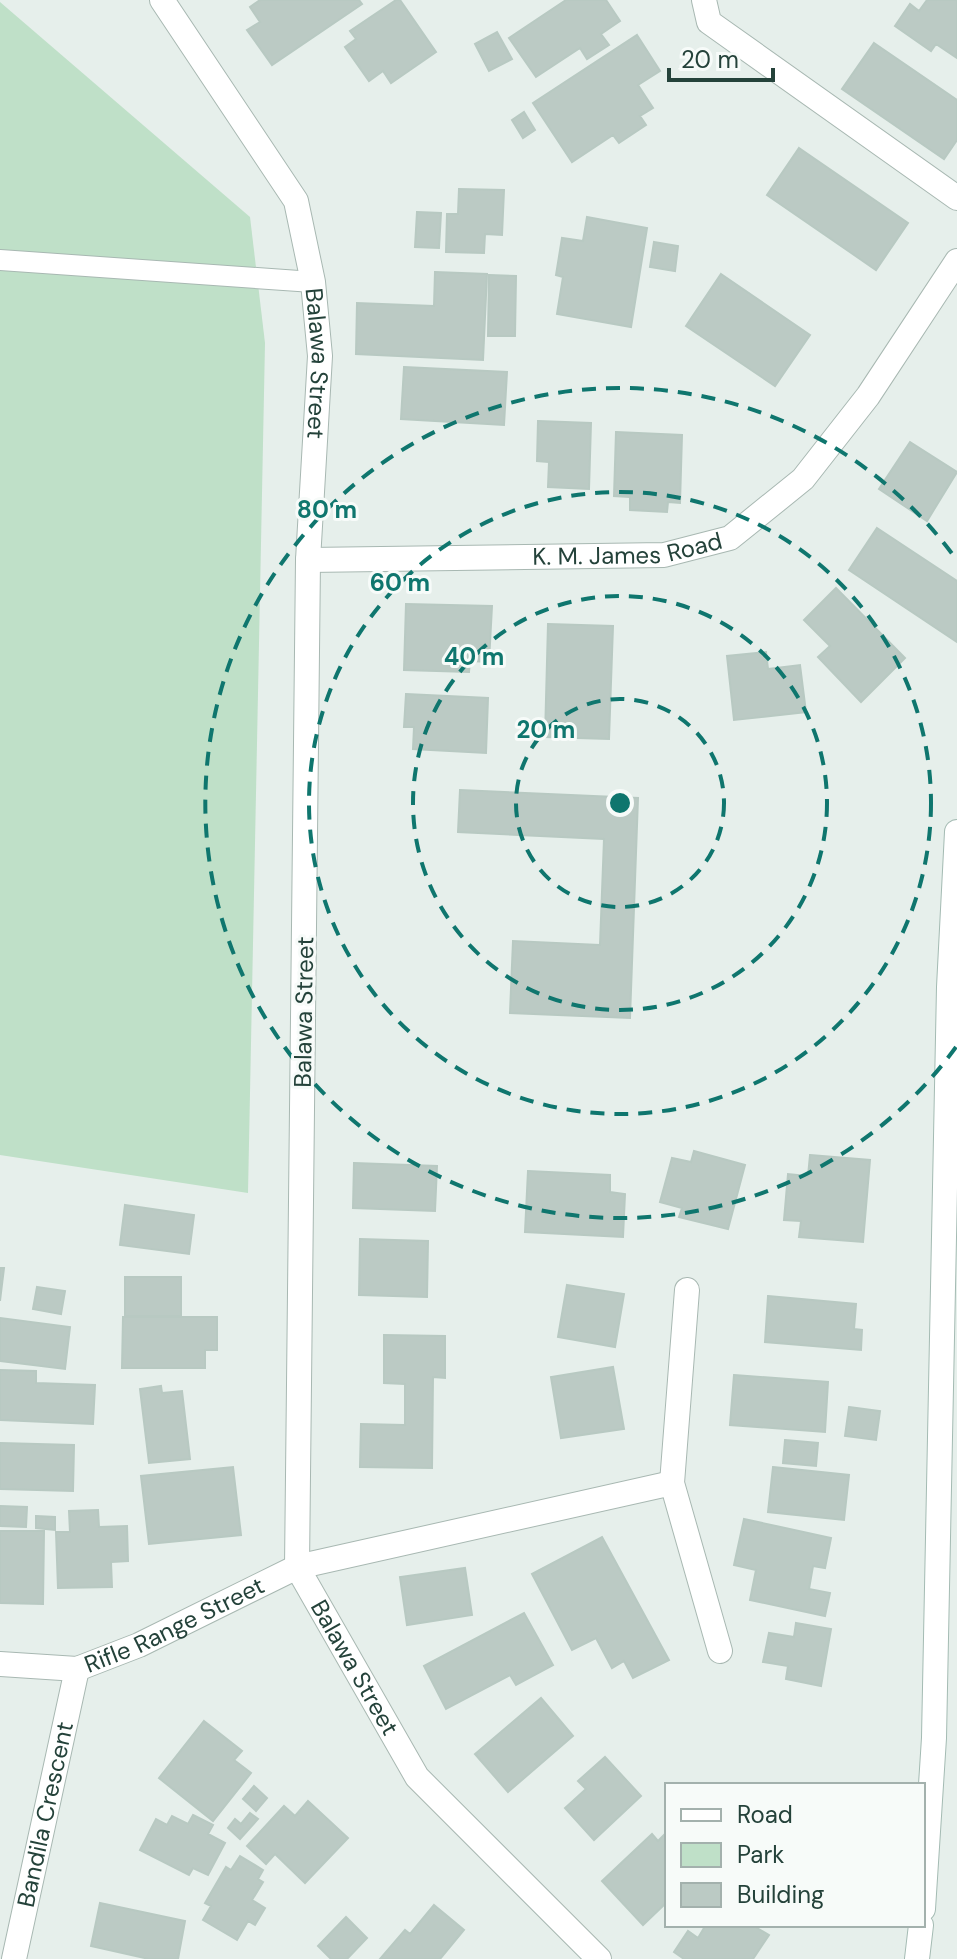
<svg xmlns="http://www.w3.org/2000/svg" width="957" height="1959" viewBox="0 0 957 1959" font-family="'DM Sans',sans-serif">
<rect width="100%" height="100%" fill="#e6efeb"/>
<path fill="#bfe0c8" d="M0,2l250,215 15,126 -17,850 -248,-38z"/>
<path fill="#bbcac4" stroke="#b8c9c2" stroke-width="2" d="M260,0h99l3,4 -90,61 -25,-35 13,-8 -10,-15z
M396,0h4l36,52 -45,31 -8,-12 -14,10 -24,-34 11,-8 -6,-8z
M566,0h40l14,21 -19,13 8,11 -22,14 -7,-11 -44,29 -27,-39z
M927,0h30v58l-21,-14 -5,7 -36,-25 15,-22 9,7z
M497,32l15,27 -23,12 -14,-27z
M637,35l23,36 -22,14 15,23 -13,8 6,9 -27,18 -6,-8 -41,27 -39,-59z
M874,43l83,57v40l-13,19 -102,-70z
M524,112l11,18 -12,8 -11,-18z
M799,148l109,75 -32,47 -109,-75z
M459,189l45,1 -2,45 -17,-1 -1,19 -38,-1 1,-38h11z
M417,212l24,1 -2,35 -24,-1z
M587,217l60,11 -16,99 -74,-13 6,-37 -7,-2 6,-37 21,3z
M654,242l24,4 -3,25 -25,-4z
M435,272l52,2 -4,86 -127,-6 1,-51 77,3z
M721,274l89,61 -35,51 -89,-60z
M489,275l27,1 -1,60h-27z
M404,367l103,5 -3,53 -103,-6z
M538,421l53,2 -2,66 -41,-2 1,-25 -12,-1z
M616,432l66,3 -2,68 -12,-1 -1,10 -37,-2v-13l-16,-1z
M910,442l47,30 -30,49 -48,-32z
M877,528l80,53v61l-108,-72z
M836,588l69,70 -44,44 -43,-45 12,-11 -26,-26z
M406,604l86,2 -3,56 -19,-1 -1,11 -65,-2z
M548,624l65,2 -4,113 -64,-2z
M766,652l2,17 32,-4 6,47 -72,8 -7,-64z
M406,694l82,4 -2,55 -73,-4 1,-22h-10z
M460,790l178,8 -8,220 -120,-5 3,-72 87,4 4,-106 -146,-7z
M694,1151l51,14 -17,64 -49,-12 3,-9 -22,-6 12,-44 19,4z
M810,1155l60,5 -7,82 -64,-5 2,-16 -17,-1 4,-46 20,2z
M354,1163l83,3 -2,45 -82,-3z
M528,1171l82,4v17l15,2 -2,43 -98,-5z
M125,1205l69,10 -5,39 -69,-9z
M360,1239l68,2 -1,56 -68,-2z
M0,1268h4l-4,33z
M125,1277h56v39h-56z
M567,1285l57,9 -9,53 -57,-10z
M37,1287l28,4 -4,23 -28,-5z
M768,1296l88,8 -2,25 8,1 -1,20 -96,-8z
M123,1317h94v33h-12v18h-83z
M0,1318l70,9 -5,42 -65,-8z
M384,1335l61,1v42l-12,-1 -1,91 -72,-1 1,-43 44,1v-41l-21,-1z
M613,1367l11,62 -63,9 -10,-61z
M0,1370l36,1v12l59,2 -2,39 -93,-4z
M734,1375l94,7 -3,50 -95,-7z
M161,1386l1,7 20,-2 8,68 -41,4 -9,-74z
M849,1407l31,4 -4,29 -31,-4z
M785,1440l33,3 -2,23 -33,-3z
M0,1443l74,2 -1,46 -73,-2z
M233,1467l8,68 -92,9 -8,-68z
M773,1467l76,8 -5,45 -76,-8z
M0,1506l27,1 -1,20 -26,-1z
M98,1510l1,17 28,-1 1,35 -17,1 1,25 -54,1 -2,-56h14l-1,-21z
M36,1516l19,1v13l-19,-2z
M744,1519l87,19 -6,30 -12,-2 -4,23 21,4 -5,23 -75,-16 6,-30 -22,-5z
M0,1531h44l-1,73 -43,-1z
M602,1537l67,123 -36,18 -9,-17 -12,7 -16,-30 -24,12 -40,-76z
M465,1568l7,47 -65,10 -7,-48z
M524,1613l29,52 -37,20 -6,-10 -64,34 -22,-43z
M796,1623l35,6 -10,57 -35,-7 2,-13 -25,-4 6,-29 25,4z
M541,1698l32,38 -65,56 -33,-38z
M204,1721l38,30 -8,9 17,13 -38,48 -54,-43z
M605,1757l36,39 -47,44 -29,-32 21,-19 -8,-8z
M254,1786l13,12 -11,13 -13,-12z
M308,1801l40,37 -43,45 -30,-29 -9,10 -19,-18 37,-40 11,10z
M250,1813l8,6 -18,20 -12,-11 7,-9 6,5z
M193,1815l20,10 -5,9 17,9 -17,32 -15,-7 -4,7 -49,-25 16,-31 11,6 5,-9 16,8z
M667,1832v70l-24,23 -41,-44 50,-47 6,7z
M240,1856l23,14 -5,9 5,3 -11,18 13,8 -10,17 -7,-4 -11,19 -34,-20 8,-14 -6,-3 21,-36 5,3z
M100,1903l85,18 -7,38h-29l-58,-13z
M434,1905l30,25 -24,29h-60l25,-29 5,4z
M346,1917l21,21 -20,21h-16l-13,-13z
M700,1925h59l-2,3 12,7 -16,24h-69l-10,-7 14,-21 10,7 6,-10z"/>
<g fill="none" stroke-linecap="round" stroke-linejoin="round">
<defs>
<path id="lane" d="M0,260l313,22"/>
<g id="street">
<path id="s1" d="M162,0l134,201 17,81 7,74 -12,204 -11,1007 120,210 182,182"/>
<path d="M704,0l5,22 248,176"/>
<path id="s2" d="M308,560l356,-5 66,-17 73,-59 65,-83 89,-135"/>
<path d="M687,1290l-15,193 48,168"/>
<path id="s3" d="M0,1664l77,5 62,-24 158,-78 375,-84"/>
<path id="s4" d="M14,1959l63,-290"/>
</g>
<path id="secondary" d="M923,1909l11,-171 15,-751 8,-155
M917,1959l4,-34"/>
</defs>
<use href="#lane" stroke="#a8b8b2" stroke-width="22"/>
<use href="#street" stroke="#a8b8b2" stroke-width="26"/>
<use href="#secondary" stroke="#a4bbb3" stroke-width="26"/>
<use href="#lane" stroke="#fff" stroke-width="20"/>
<use href="#street" stroke="#fff" stroke-width="24"/>
<use href="#secondary" stroke="#fff" stroke-width="24"/>
</g>
<g fill="none" stroke="#0f766e" stroke-width="4" stroke-dasharray="14 10">
<circle cx="620" cy="803" r="104"/>
<circle cx="620" cy="803" r="207"/>
<circle cx="620" cy="803" r="311"/>
<path d="M956 1047A415 415 0 1 1 956 559"/>
</g>
<g text-anchor="middle" stroke-width="6" stroke-linejoin="round" paint-order="stroke">
<g font-size="24" fill="#24423a" stroke="#f7fbf9">
<text dy="8" stroke="none"><textPath href="#s1" startOffset="406">Balawa Street</textPath></text>
<text dy="8" stroke="none"><textPath href="#s2" startOffset="320">K. M. James Road</textPath></text>
<text transform="translate(304 1012) rotate(-89)" y="8">Balawa Street</text>
<text dy="8" stroke="none"><textPath href="#s3" startOffset="184">Rifle Range Street</textPath></text>
<text dy="8" stroke="none"><textPath href="#s1" startOffset="1726">Balawa Street</textPath></text>
<text dy="8" stroke="none"><textPath href="#s4" startOffset="148">Bandila Crescent</textPath></text>
</g>
</g>
<circle cx="620" cy="803" r="12" fill="#0f766e" stroke="#f7fbf9" stroke-width="4"/>
<g font-size="24" text-anchor="middle" font-weight="bold" fill="#0f766e" stroke="#f7fbf9" stroke-width="6" stroke-linejoin="round" paint-order="stroke">
<text x="327" y="518">80 m</text>
<text x="400" y="591">60 m</text>
<text x="474" y="665">40 m</text>
<text x="546" y="738">20 m</text>
</g>
<rect x="665" y="1783" width="260" height="144" fill="#f7fbf9" stroke="#a3b1ad" stroke-width="2"/>
<rect x="681" y="1809" width="40" height="12" fill="#ffffff" stroke="#a3b1ad" stroke-width="2"/>
<text x="737" y="1823" font-size="24" fill="#24423a">Road</text>
<rect x="681" y="1843" width="40" height="24" fill="#bfe0c8" stroke="#a3b1ad" stroke-width="2"/>
<text x="737" y="1863" font-size="24" fill="#24423a">Park</text>
<rect x="681" y="1883" width="40" height="24" fill="#bbcac4" stroke="#a3b1ad" stroke-width="2"/>
<text x="737" y="1903" font-size="24" fill="#24423a">Building</text>
<path d="M669 68v12h104v-12" fill="none" stroke="#24423a" stroke-width="4"/>
<text x="681" y="68" font-size="24" fill="#24423a" stroke="#f7fbf9" stroke-width="6" paint-order="stroke">20 m</text>
</svg>
